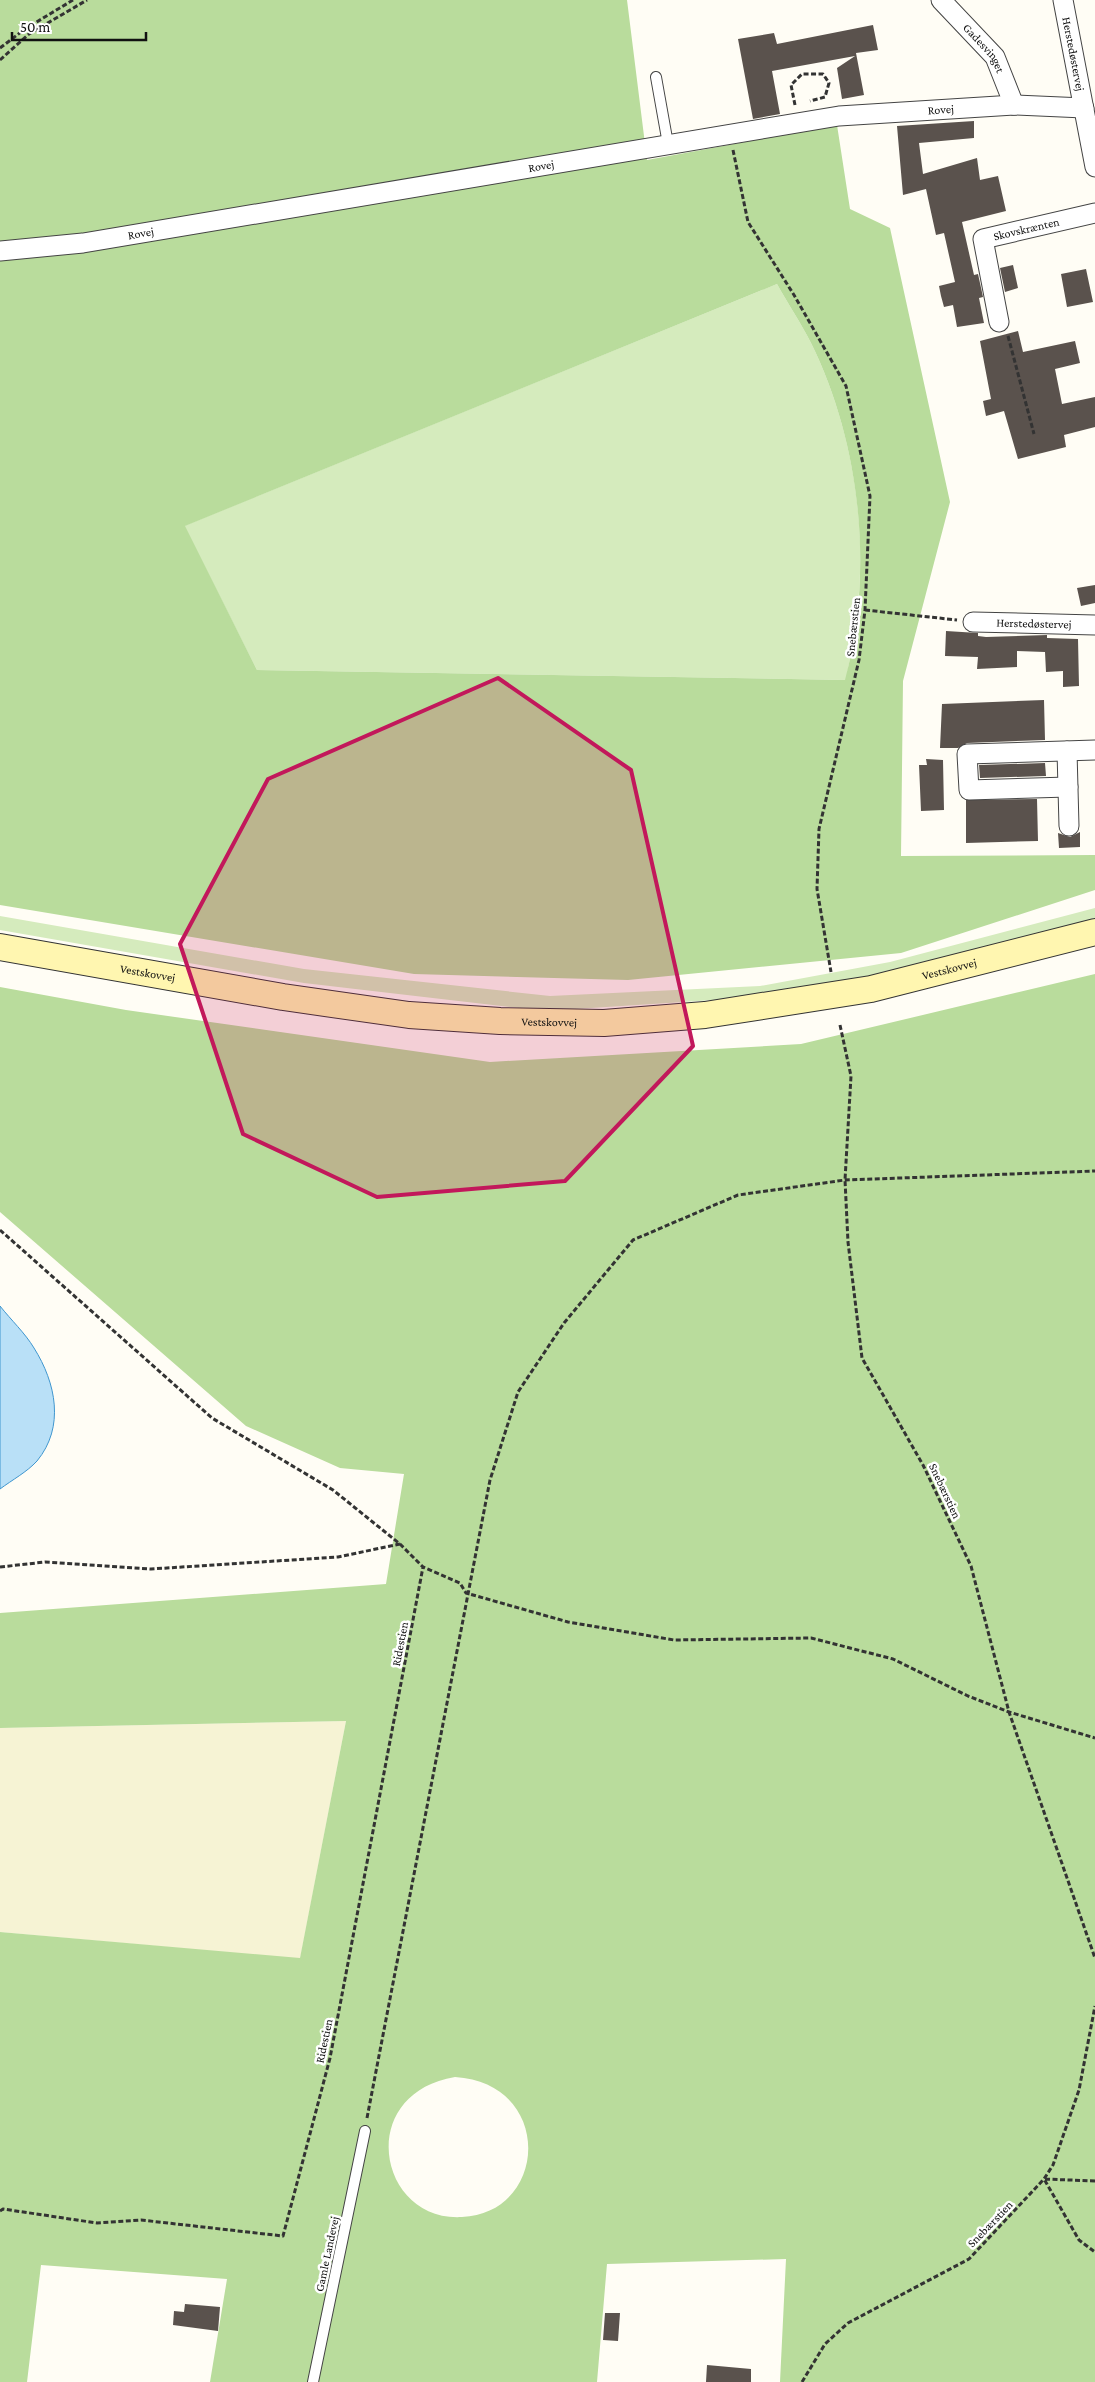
<svg xmlns="http://www.w3.org/2000/svg" width="1095" height="2382" viewBox="0 0 1095 2382" font-family="'Crimson Pro',serif">
<rect width="100%" height="100%" fill="#fffdf5"/>
<path fill="#f6f3d4" d="M346,1721l-46,238 -300,-27v-204z"/>
<path fill="#d5ebbd" d="M777,284c11,20 24,39 34,59 40,81 57,180 46,270 -2,22 -7,45 -11,67l-589,-10 -73,-144z
M1095,908v10l-203,55 -132,24 -215,14 -241,-28 -304,-53v-14l304,53 246,27 210,-10 130,-24z"/>
<path fill="#b9dc9c" fill-rule="evenodd" d="M0,0h627l20,160 190,-35 13,84 40,19 60,274 -47,179 -2,175 194,-1v35l-194,63 -273,27 -214,-6 -414,-69zM777,284c11,20 24,39 34,59 50,101 63,229 34,337l-588,-10 -72,-144z
M1095,974v1408h-315l6,-123 -179,5 -10,118h-387l17,-103 -186,-14 -14,117h-27v-450l300,26 46,-237 -346,7v-115l386,-29 18,-110 -64,-6 -94,-42 -246,-214v-225l126,23 364,52 311,-18zM455,2077c99,6 94,136 7,140 -84,5 -108,-123 -7,-140z"/>
<path fill="#b9e0f7" stroke="#3f96cf" d="M0,1306c11,14 25,27 34,42 22,35 31,79 3,113 -10,11 -25,19 -37,28z"/>
<path fill="#5a524d" d="M873,25l5,25 -22,3 8,42 -22,4 -5,-31 18,-12 -83,15 8,43 -27,5 -15,-80 36,-6 3,11z
M974,121v17l-55,5 4,31 54,-16 3,22 18,-4 8,35 -44,11 12,53 4,-1 5,23 -4,1 5,25 -27,4 -4,-22 -9,2 -3,-11 -2,-10 16,-4 -11,-49 -8,2 -10,-46 -23,6 -6,-69z
M1013,265l5,23 -13,4 -5,-24z
M1086,269l7,33 -26,5 -6,-33z
M1018,331l5,21 52,-11 5,22 -25,6 7,35 33,-7v30l-31,8 2,12 -48,12 -14,-48 -18,5 -3,-15 8,-2 -11,-58z
M1095,585v18l-14,3 -4,-18z
M946,631l32,2v3l8,1 61,-2v3l31,1 1,47 -16,1v-16l-17,1 -1,-20 -28,-1v16l-40,2 1,-12 -33,-1z
M1044,700l1,40 -78,3 -9,5h-18l2,-44z
M926,759l17,1 1,50 -23,1 -2,-46h8z
M1045,763l1,13 -66,2 -1,-13z
M1037,799l1,42 -72,2v-43z
M1080,832v15l-21,1 -1,-15 12,4z
M185,2304l35,3 -2,24 -45,-6 1,-14 10,1z
M605,2313h15l-2,28 -15,-1z
M707,2365l44,4v13h-45z"/>
<g fill="none" stroke-linecap="round" stroke-linejoin="round">
<defs>
<path id="lane" d="M656,77l12,67
M313,2382l52,-251"/>
<g id="street">
<path id="s1" d="M941,0l54,57 19,48"/>
<path id="s2" d="M1063,0l32,167"/>
<path id="s3" d="M0,251l83,-8 756,-127 175,-11 70,3"/>
<path id="s4" d="M999,322l-16,-83 112,-26"/>
<path id="s5" d="M973,622l122,3"/>
<path d="M1067,751l2,75"/>
<path d="M1068,787l-99,3 -2,-36 128,-4"/>
</g>
<g id="secondary">
<path id="s6" d="M0,947l283,50 126,18 91,6 104,2 101,-8 166,-26 224,-57"/>
</g>
</defs>
<use href="#lane" stroke="#444" stroke-width="12"/>
<use href="#street" stroke="#444" stroke-width="21"/>
<use href="#secondary" stroke="#333" stroke-width="28"/>
<path stroke="#333" stroke-width="3" stroke-dasharray="5 2.5" stroke-linecap="butt" d="M0,48l25,-19 48,-29
M0,60l29,-26 58,-34
M795,105l-4,-20 11,-11h21l6,9 -4,14 -15,4
M733,150l15,72 46,73 52,91 24,110 -5,114 -6,50 -40,169 -2,60 14,83
M1008,336l26,98
M865,610l92,10
M840,1025l11,51 -6,104 3,62 14,116 61,107 48,101 38,146 86,246
M0,1230l212,188 121,72 67,54 23,23 37,16 6,10 102,29 106,18 137,-2 82,21 75,37 41,16 86,26
M0,1567l45,-5 106,7 187,-12 62,-13
M367,2118l123,-638 28,-88 46,-69 69,-83 105,-45 107,-15 250,-9
M1095,2181l-51,-2 35,61 16,12
M0,2211l3,-2 94,14 44,-3 142,16 47,-178 93,-491
M802,2382l23,-38 23,-21 121,-64 75,-80 9,-14 26,-75 16,-84"/>
<use href="#lane" stroke="#fff" stroke-width="10"/>
<use href="#street" stroke="#fff" stroke-width="19"/>
<use href="#secondary" stroke="#fff6b0" stroke-width="26"/>
</g>
<path fill="#c2185b" fill-opacity="0.2" stroke="#c2185b" stroke-width="4" stroke-linejoin="round" d="M498,678l133,92 62,276 -128,135 -188,16 -134,-63 -63,-190 88,-165z"/>
<g text-anchor="middle" stroke-width="5" stroke-linejoin="round" paint-order="stroke">
<g font-size="12" fill="#111" stroke="#fff">
<text dy="4" stroke="none"><textPath href="#s1" startOffset="65">Gadesvinget</textPath></text>
<text dy="4" stroke="none"><textPath href="#s2" startOffset="55">Herstedøstervej</textPath></text>
<text dy="4" stroke="none"><textPath href="#s3" startOffset="952">Rovej</textPath></text>
<text dy="4" stroke="none"><textPath href="#s3" startOffset="548">Rovej</textPath></text>
<text dy="4" stroke="none"><textPath href="#s4" startOffset="129">Skovskrænten</textPath></text>
<text dy="4" stroke="none"><textPath href="#s3" startOffset="142">Rovej</textPath></text>
<text dy="4" stroke="none"><textPath href="#s5" startOffset="61">Herstedøstervej</textPath></text>
<text transform="translate(853 627) rotate(-84)" y="4">Snebærstien</text>
<text dy="4" stroke="none"><textPath href="#s6" startOffset="960">Vestskovvej</textPath></text>
<text dy="4" stroke="none"><textPath href="#s6" startOffset="150">Vestskovvej</textPath></text>
<text dy="4" stroke="none"><textPath href="#s6" startOffset="555">Vestskovvej</textPath></text>
<text transform="translate(945 1491) rotate(65)" y="4">Snebærstien</text>
<text transform="translate(400 1644) rotate(-79)" y="4">Ridestien</text>
<text transform="translate(324 2041) rotate(-78)" y="4">Ridestien</text>
<text transform="translate(990 2224) rotate(-46)" y="4">Snebærstien</text>
<text transform="translate(327 2254) rotate(-78)" y="4">Gamle Landevej</text>
</g>
</g>
<path d="M12 32v8h134v-8" fill="none" stroke="#111111" stroke-width="2.5"/>
<text x="20" y="32" font-size="15" fill="#111111" stroke="#ffffff" stroke-width="4" paint-order="stroke">50 m</text>
</svg>
